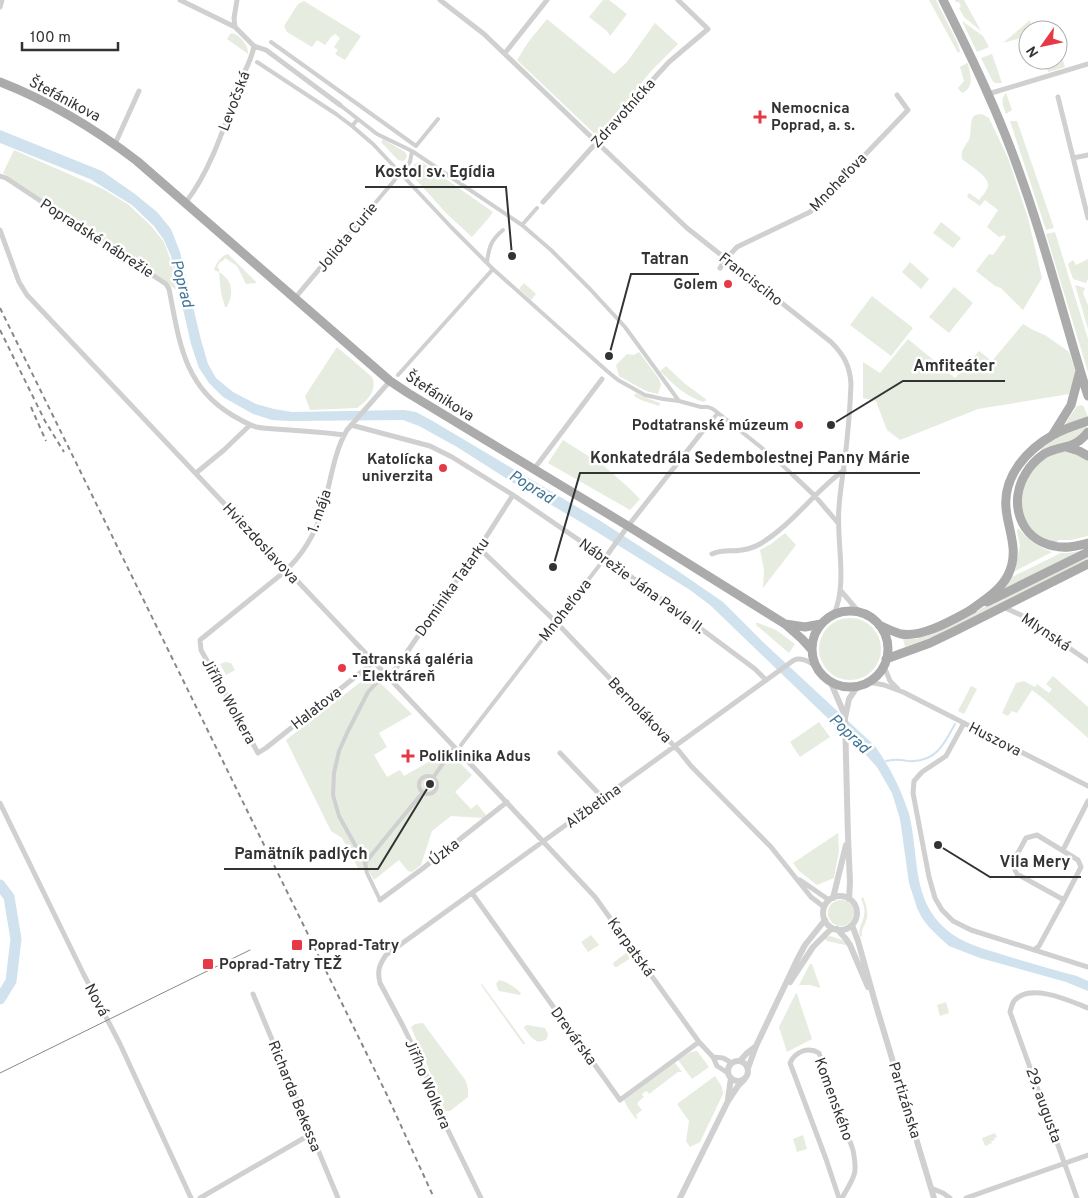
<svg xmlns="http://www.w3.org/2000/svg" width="1088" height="1198" viewBox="0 0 1088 1198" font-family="Overpass,sans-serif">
<rect width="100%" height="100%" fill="#fff"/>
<path fill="#e6ecdf" d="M603,0h6l18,14 -17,22 -3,-5 -18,-14z
M929,0h7l22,44 2,7 -2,2z
M955,0h9l17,31 -17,-14 -5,-9 2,-1 -2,-5h-3z
M304,1l57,35 -16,24 -10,-6 3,-4 -4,-3 6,-9 -5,-4 -4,3 -6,8 -8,-5 -5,7 -25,-15 -3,-6 14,-22z
M547,19l67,55 13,-12 28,-39 23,21 -26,26 -55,66 -80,-76 12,-19z
M1030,20l2,10h-4v6l-25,7z
M962,21l21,15 6,11 -12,5z
M232,33c8,2 17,13 16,21l-21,-15 3,-5z
M1058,44l7,23 -17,5 -3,-12h13z
M992,54l10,29h-7l-3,-3 -11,-22z
M967,63l1,1c3,12 6,22 -5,29l-3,-2 -2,-3 6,-7 -4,-14z
M1006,93l6,17 -6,4c-3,-8 -6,-15 0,-21z
M980,114l4,1 5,3 19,40 20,60 14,60 -19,32 -22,-22 -6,-2 -19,-15 13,-17 4,1 13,-18 -2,-2 -5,2 -12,-10 11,-17 -13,-10 -5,6 -13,-9 2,-4 10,7c3,-4 8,-9 9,-14 2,-9 -19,-21 -26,-27 -2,-11 5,-13 8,-22 1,-6 0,-15 3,-20 3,-3 4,-2 7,-3z
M1010,121h7l37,107 -8,2z
M383,139l22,13 2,4 -1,3 -3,2 -5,-1 -17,-18z
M14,150l89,39 26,16 22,21 13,16 7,19 7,30 -175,-118z
M419,162l4,1 70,49 -6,8 -15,17 -26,-24 -35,-39c-1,-6 2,-10 8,-12z
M941,222l20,16 -8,10 -20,-15z
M1055,232l33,107v33l-42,-138z
M228,254l29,29 -11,1 -9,-18 -12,-8 -2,3 -3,1 -3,5 2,2v3c14,9 15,20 8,35h-2l-4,-14 -2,-21 -5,-2c2,-7 7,-14 14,-16z
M1088,259v20l-2,4 -13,-4 -5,-15 5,-4 3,5z
M910,262l19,17 -8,10 -19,-17z
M524,283l12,11 -5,6 -12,-11z
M1075,285l10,3 -2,5 5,12v24z
M954,287l19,16 -24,30 -20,-16z
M872,296l41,32 -22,28 -41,-31z
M1023,324l10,6 12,5 24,17 7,20 -7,22 -91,15 -78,31 -13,-10 -11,-29 -13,-3v-36l17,11 28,-34 47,39 24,-27 13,10z
M337,347l35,30c6,13 -5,24 -15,31l-47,2 -5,-14z
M639,352l20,27 2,6 -3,9 -12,-3 -27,-15 -3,-11 11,-11 7,1z
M666,366l18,17 23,17 -4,2c-19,-7 -29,-17 -43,-31z
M636,393l8,4 16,6 -1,3 -18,-6 -7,-4z
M1082,405l2,2 4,10 -25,10 14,-21z
M1088,424c-8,19 -29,21 -46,27l-1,-2 26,-18z
M563,440l41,26 24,21 12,12 -10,11 -82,-47z
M1071,451l17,8v77l-17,4h-13l-1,3c-36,-7 -46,-45 -24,-73 5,-6 12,-12 18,-15 7,-3 13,-3 20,-4z
M1018,528c11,12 19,19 34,24l-37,19 5,-26 -3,-13z
M785,533l11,12 -33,43 1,-18 -4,-20 11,-6z
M1080,551l-82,42 12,-15 51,-25h7z
M1088,556v4l-150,75 -33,12 -2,-8h13l10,-3z
M819 649a31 31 0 1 1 62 0a31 31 0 1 1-62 0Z
M756,623h2l18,7 19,14 -6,9 -33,-28z
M225,662l6,1 4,7 -9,5 -6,-11z
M371,674l41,40 -33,19 8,14 -13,8 13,22 13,-7 4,6 44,-25 24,24 -17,17 16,17 6,-5 9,11 -3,3 -32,-2 -19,15 -11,34 -9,7 -4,-1 -9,-11 -25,20 -7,-12h-9l-16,-30 -11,-7 -45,-91z
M1053,676l35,31v31l-44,-39 -12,-9 -15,23 -5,-2 -4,5 -6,-3 14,-30 8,-2 11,6 2,-3 12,9 3,-4 -6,-5z
M971,686l6,3 -13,25 -6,-3z
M819,722l11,15 -30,20 -10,-15z
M838,833l1,18 -5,27 -17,7 -18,-14 -6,-8z
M863,897c3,7 6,16 3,24 -2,6 -5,8 -4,15l-2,1c-4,-13 11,-19 1,-38z
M828 913a13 13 0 1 1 26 0a13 13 0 1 1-26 0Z
M591,935l8,10 -11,7 -7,-10z
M830,936l12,4 5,4 -2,1 -18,-4 -3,-3z
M626,953h1l2,4v2l-12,8h-2l-2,-3 1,-2z
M810,964h2l8,23v1l-10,-3h-11z
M499,980c8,2 16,7 22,13l-1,2 -21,-4 -3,-7z
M481,984h1l43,59v1h-2l-42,-59z
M796,993l1,1 15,45 -25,13 -8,-25z
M946,1002l3,11 -9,3 -3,-11z
M423,1023l43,58 2,8v8l-18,14h-5l-19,-49 -15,-35 4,-3z
M527,1025l18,3 3,6 -2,6 -8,2 -6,-4 -8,-10 1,-2z
M697,1051l12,16 -17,12 -14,-19 13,-8z
M675,1063l7,9h-4l-29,22 -2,-3 -4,2 -1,2 2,2 -5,4 -2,3 5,6 -6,5 2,4 -3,-1 -7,-10 -4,-8z
M715,1076l7,11 1,7 -23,48 -10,5 -4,-6 3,-20 -12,-17z
M995,1133l2,4 -3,1 1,2 -4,1 1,2 -7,3 -3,-8z
M803,1135l4,14 -10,3 -4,-13z"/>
<path fill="#cfe2ee" d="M0,130l102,41 33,23 22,18 14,17 9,23 21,88 7,24 8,14 17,14 23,12 18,5 18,3 112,-2 12,2 15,8 168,100 76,49 48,33 41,41 111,103c12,17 22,35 29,54 2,6 5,12 6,18 10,48 1,92 50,121 14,8 32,12 47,17 23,7 47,14 70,20l11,5v10l-22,-9 -86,-24 -31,-12 -10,-9 -10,-10 -7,-9 -5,-10 -8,-25 -9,-64 -8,-26 -15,-26 -12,-13 -155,-149 -20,-15 -106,-66 -72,-42 -55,-35 -38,-21 -16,-6 -113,1 -18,-1 -19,-6 -30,-17 -14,-14 -10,-15 -8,-24 -20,-88 -7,-16 -10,-14 -22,-21 -42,-26 -90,-36z"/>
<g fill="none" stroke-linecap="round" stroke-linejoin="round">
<path stroke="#cfe2ee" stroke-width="2" d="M886,761c5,-1 10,-2 15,-1 4,0 8,2 12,1 24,0 32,-19 42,-37"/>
<path stroke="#cfe2ee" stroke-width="11" d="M0,885l9,12 7,42 -5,42 -11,18"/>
<path stroke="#d0d0d0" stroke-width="4" d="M271,42l145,104 22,-27
M257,62l79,52 16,12
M340,105l37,29 35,17 110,74 29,25 39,39 35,38 54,74
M358,119l-6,7 21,18 79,84 41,41 114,102 11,9 27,15 18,4 16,2 22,6h7l5,2 59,47 21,19
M522,225l15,-17
M337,248l73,-86 2,-11
M487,262c2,-15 4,-22 16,-32
M398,375l95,-106
M706,427l12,-14
M461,745l144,-187
M419 785a9 9 0 1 1 18 0a9 9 0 1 1-18 0Z
M433,778l19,-28
M365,863l58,-71
M380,900l-13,-27 -2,-10 -26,-47 -6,-21 1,-22 5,-22 9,-20 20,-39 14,-15"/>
<path stroke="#d0d0d0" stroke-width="5" d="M180,0l55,27
M237,0l-3,18 1,9 19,19 12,4 74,55
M440,0l44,34 103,99
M0,7l2,-7
M505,53l42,-53
M988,94l100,-30
M1058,97l30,121
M115,144l24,-53
M606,151l81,77 144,114c13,13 19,24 20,42 -1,25 -3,49 -6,74 -2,16 -5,33 -6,49 -3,34 9,76 -5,107
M1073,158l15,-3
M0,176l6,2 160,106 3,5c10,50 14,97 63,126 7,4 15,9 24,12 11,2 23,2 34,3 15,1 31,2 46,4l8,1
M186,202c26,-33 40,-81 54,-120 5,-12 12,-23 14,-36
M543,202l115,-128 11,-12 39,-33 -30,-29
M0,230l19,52 8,13 467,494 101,108 104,145 14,15 4,9 11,7
M720,268l6,-9 11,-12 73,-35 98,-102 -11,-15
M295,298l42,-50
M351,425l79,21 22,11 61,38 101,69 141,105 11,11
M534,469l68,-90
M196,473l28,-23 26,-25
M793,475l22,21 23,27
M479,548l77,74 123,129 12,15 80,81 40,50 13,10
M712,554c10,-5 20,-2 30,-4 6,-1 13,-3 18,-6 32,-19 54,-52 84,-74
M605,558l23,-32 78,-99
M841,591l18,21
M1003,607l20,9 65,45
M374,662l-108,86 -8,5 -57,-103 -1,-10 83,-67c19,-17 33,-41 40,-65 8,-26 10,-54 24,-78l43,-49
M884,666l6,15 8,8
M389,678l90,-130 34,-53
M869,682l15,3 19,7 185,94
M964,723l-18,33 -24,16 -8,9 -1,12 16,84 6,21 7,12 11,11 18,9 117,37
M560,753l43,45
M0,803l84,172 36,69 71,154
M1037,835l41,25 3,7 -17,33 -47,-26 -5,-10 14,-26z
M1063,850l25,-49
M800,880l29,20
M472,893l148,207 79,-58
M380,900l42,-31 85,-67
M1034,950l5,-4 25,-46
M253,994l85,204
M713,1057l10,1 9,5
M931,1188l12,5 7,5
M200,1198l111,-64
M481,1198l-38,-78 -10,-24 -9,-27 -21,-43 -23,-43c-3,-12 -1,-18 6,-28l408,-295c8,-3 15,2 22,6
M839,1198l-13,-39 -36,-96c5,-11 18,-17 29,-10l34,97c5,26 1,26 -11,48
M966,1198l122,-43
M1077,1198l-67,-186c1,-4 2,-8 4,-11 16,-19 56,0 74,7"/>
<path stroke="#d0d0d0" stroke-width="6" d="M831,683l14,33
M823 913a17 17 0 1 1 34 0a17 17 0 1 1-34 0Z
M833,898l13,-53
M849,899l1,-17 -2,-45 -3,-119 4,-19 8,-12
M852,925l6,16 17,61 59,196
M837,929l9,10 4,6 18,42
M790,982l23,-35 19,-19
M728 1071a10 10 0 1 1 20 0a10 10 0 1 1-20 0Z
M740,1061l7,-8 9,-7
M748,1068l8,-22 41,-86 8,-15 20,-25
M728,1099l3,-21
M680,1198l48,-97 10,-15 6,-6"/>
<path stroke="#ababab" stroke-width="9" d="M943,0c29,58 57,116 78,177 26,72 44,146 67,219
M0,82c49,19 95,47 137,79l253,220 18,12 220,133 157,98 17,15 10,11
M1088,432c-15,19 -26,12 -44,22 -7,5 -14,12 -18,19 -18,28 -7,66 28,73 11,3 23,0 34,-3
M1053,434l18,-29 9,-34
M1066,447l13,4 9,5
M987,602l101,-50
M812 649a38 38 0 1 1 76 0a38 38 0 1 1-76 0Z
M969,611c14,-10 31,-20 39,-36 12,-24 0,-44 -2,-67 -3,-32 21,-58 47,-73 10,-6 23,-10 35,-14
M785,624l20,3 16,-3
M879,625c7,3 14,7 22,9 22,4 53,-15 72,-25
M886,659l44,-16 23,-11 135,-68"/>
<path stroke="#888" stroke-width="1" d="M0,1073l250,-123"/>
<path stroke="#888" stroke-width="2" stroke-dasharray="5 4" stroke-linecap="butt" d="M0,308l387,787 47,103
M0,330l45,91 19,31
M31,407l15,34"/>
<path stroke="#d0d0d0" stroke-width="5" d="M587,133l19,18"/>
</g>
<g fill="#e63946" stroke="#fff" stroke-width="2">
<path d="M757.5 109.5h5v5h5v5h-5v5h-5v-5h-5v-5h5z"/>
<circle cx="728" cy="284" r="5"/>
<circle cx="799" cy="425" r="5"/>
<circle cx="443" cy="468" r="5"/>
<circle cx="342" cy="668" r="5"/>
<path d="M405.5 748.5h5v5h5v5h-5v5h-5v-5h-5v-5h5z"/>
<rect x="291" y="939" width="12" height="12" rx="2.5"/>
<rect x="202" y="958" width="12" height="12" rx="2.5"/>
</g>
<g text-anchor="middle" stroke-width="5" stroke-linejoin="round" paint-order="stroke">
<g font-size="15" fill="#333" stroke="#fff">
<text transform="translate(65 99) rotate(28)" y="5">Štefánikova</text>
<text transform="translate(234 101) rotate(-69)" y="5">Levočská</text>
<text transform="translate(623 113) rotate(-48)" y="5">Zdravotnícka</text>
<text transform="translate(838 182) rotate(-46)" y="5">Mnoheľova</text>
<text transform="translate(347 237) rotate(-50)" y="5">Joliota Curie</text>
<text transform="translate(97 238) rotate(33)" y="5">Popradské nábrežie</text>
<text transform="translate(751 279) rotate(38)" y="5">Francisciho</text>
<text transform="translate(440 396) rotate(33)" y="5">Štefánikova</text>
<text transform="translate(319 511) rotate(-71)" y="5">1. mája</text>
<text transform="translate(261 543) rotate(47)" y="5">Hviezdoslavova</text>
<text transform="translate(642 586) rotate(36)" y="5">Nábrežie Jána Pavla II.</text>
<text transform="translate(452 587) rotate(-55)" y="5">Dominika Tatarku</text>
<text transform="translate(565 610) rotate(-52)" y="5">Mnoheľova</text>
<text transform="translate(1046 632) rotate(34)" y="5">Mlynská</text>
<text transform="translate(229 701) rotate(61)" y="5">Jiřího Wolkera</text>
<text transform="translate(316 708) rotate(-38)" y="5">Halatova</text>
<text transform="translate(640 710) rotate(46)" y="5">Bernolákova</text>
<text transform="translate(995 739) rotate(27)" y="5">Huszova</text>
<text transform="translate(593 806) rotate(-36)" y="5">Alžbetina</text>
<text transform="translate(444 852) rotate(-38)" y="5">Úzka</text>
<text transform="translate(631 947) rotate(54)" y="5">Karpatská</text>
<text transform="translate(97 1000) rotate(62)" y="5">Nová</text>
<text transform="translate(574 1036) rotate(54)" y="5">Drevárska</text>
<text transform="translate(428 1084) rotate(67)" y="5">Jiřího Wolkera</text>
<text transform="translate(295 1096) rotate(68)" y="5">Richarda Bekessa</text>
<text transform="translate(834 1099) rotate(70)" y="5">Komenského</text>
<text transform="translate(905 1100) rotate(73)" y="5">Partizánska</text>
<text transform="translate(1044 1105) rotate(70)" y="5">29. augusta</text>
</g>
<g font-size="15" font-weight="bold" fill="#333" stroke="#fff" text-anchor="start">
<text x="771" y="113">Nemocnica<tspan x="771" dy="17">Poprad, a. s.</tspan></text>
<text x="718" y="289" text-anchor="end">Golem</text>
<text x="789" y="430" text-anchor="end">Podtatranské múzeum</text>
<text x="433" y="464" text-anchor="end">Katolícka<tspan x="433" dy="17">univerzita</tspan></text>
<text x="352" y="664">Tatranská galéria<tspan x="352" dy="17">- Elektráreň</tspan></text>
<text x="419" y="761">Poliklinika Adus</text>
<text x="308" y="950">Poprad-Tatry</text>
<text x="219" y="969">Poprad-Tatry TEŽ</text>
</g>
<g font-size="16" font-style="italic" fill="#3f7597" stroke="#fff">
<text transform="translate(183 283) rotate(75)" y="6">Poprad</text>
<text transform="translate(532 486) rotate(32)" y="6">Poprad</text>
<text transform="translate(850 733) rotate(44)" y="6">Poprad</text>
</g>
</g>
<path fill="none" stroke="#333" stroke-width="2" d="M512 256L506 187H365M609 356L631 274H699M831 425L903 381H1005M553 567L580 473H920M430 784L378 869H224M938 845L990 877H1081"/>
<g fill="#333" stroke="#fff" stroke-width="2">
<circle cx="512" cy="256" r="5"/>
<circle cx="609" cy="356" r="5"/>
<circle cx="831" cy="425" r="5"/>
<circle cx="553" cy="567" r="5"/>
<circle cx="430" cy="784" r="5"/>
<circle cx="938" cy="845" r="5"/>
</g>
<g font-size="16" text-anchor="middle" font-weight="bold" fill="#333" stroke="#fff" stroke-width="5" stroke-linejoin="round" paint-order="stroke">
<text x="435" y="177">Kostol sv. Egídia</text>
<text x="665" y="264">Tatran</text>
<text x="954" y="371">Amfiteáter</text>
<text x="750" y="463">Konkatedrála Sedembolestnej Panny Márie</text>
<text x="301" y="859">Pamätník padlých</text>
<text x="1035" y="867">Vila Mery</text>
</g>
<g transform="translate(1043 45) rotate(237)"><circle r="24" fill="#ffffff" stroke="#adadad"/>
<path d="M0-4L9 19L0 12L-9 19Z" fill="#e63946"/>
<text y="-8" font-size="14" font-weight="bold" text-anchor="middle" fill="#333333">N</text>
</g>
<path d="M22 42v8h96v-8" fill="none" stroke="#333333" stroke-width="2.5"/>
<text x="30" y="42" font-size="15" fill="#333333" stroke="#ffffff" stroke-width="4" paint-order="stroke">100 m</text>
</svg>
